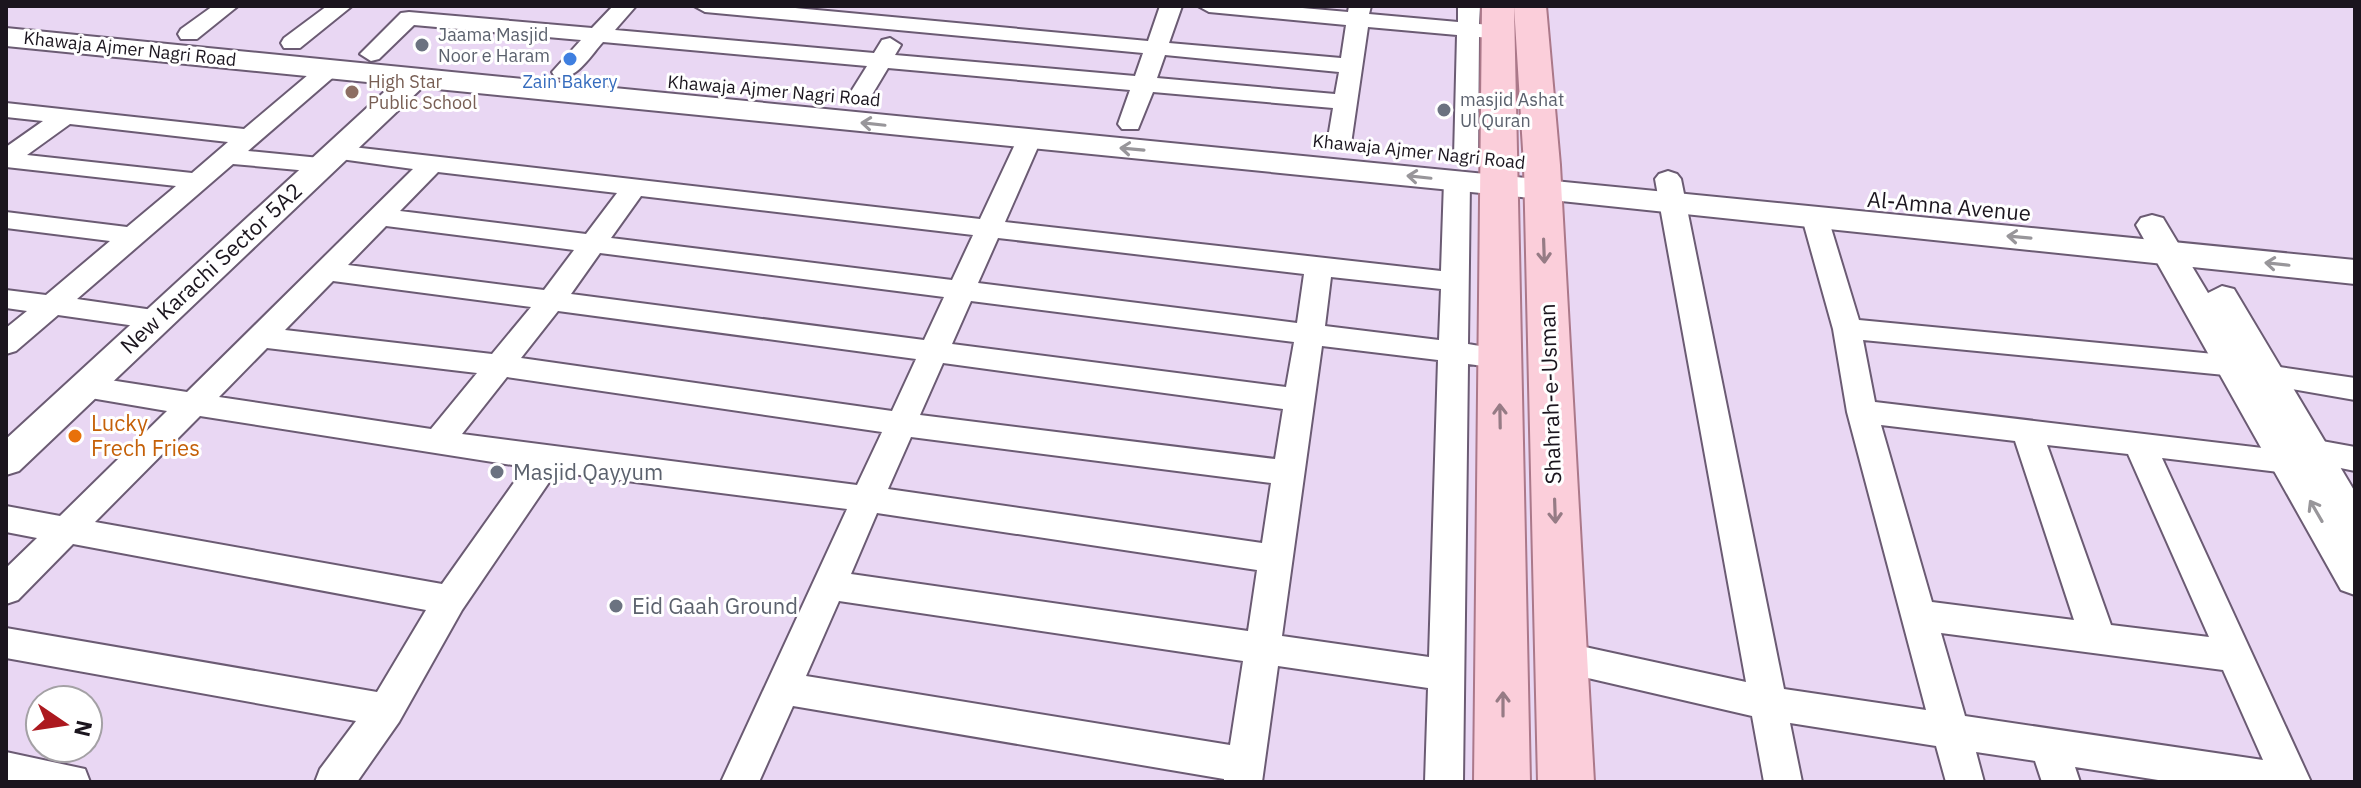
<svg xmlns="http://www.w3.org/2000/svg" width="2361" height="788" viewBox="0 0 2361 788" font-family="'IBM Plex Sans',sans-serif">
<rect width="100%" height="100%" fill="#e9d7f3"/>
<g fill="none" stroke-linecap="round" stroke-linejoin="round">
<defs>
<path id="minor" d="M213,6h25l-41,33h-16l-3,-5 3,-5z
M327,6h25l-52,42h-16l-3,-5 3,-5z
M613,6h23l-21,24 259,23 8,-13 8,-2 11,7 -6,10 240,21 8,-23 -438,-41 -11,-6h80l374,35 12,-35h22l-13,37 172,15 5,-33 -137,-13 -11,-6h82l68,6 1,-6h22l-2,8 89,8v-16h22l-1,18 27,3 3,5 -11,7 -19,-2 -1,120 -3,5h-18l-3,-5 3,-122 -89,-8 -17,117 -3,5h-18l-3,-5 6,-36 -180,-16 -15,37h-16l-4,-5 12,-34 -242,-22 -21,35h-16l-4,-5 20,-32 -264,-24c-13,14 -27,40 -48,35l-3,-5 29,-32 -167,-15 -35,34 -8,2 -11,-7 41,-41 8,-1 183,16zM1165,55l174,17 -4,22 -178,-16z
M329,62l8,2 3,5 -3,5 -89,77 72,7 9,2 3,5 -3,5 -9,2 -87,-8 -156,135 90,13 4,7 -4,7 -10,3 -99,-14 -42,36 -10,3v-26l21,-17 -21,-3v-18l40,5 64,-54 -104,-13v-16l121,15 49,-41 -170,-19v-20l37,-26 -37,-4v-14l238,26 77,-65zM70,124l158,18 -36,31 -165,-18z
M1029,133l9,2 3,5 -36,82 436,49 3,-90 4,-5h18l4,5 -2,163 41,7 5,7 -5,7 -10,3 -31,-4 -5,418h-38l3,-94 -150,-22 -16,116h-38v-3l-431,-73 -34,76h-38l126,-273 -291,-37 -94,138 -63,112 -42,60h-42l5,-13 36,-48 -350,-63v-30l371,64 49,-82 -353,-66 -55,56 -12,4v-36l31,-30 -31,-6v-26l54,10 107,-105 -94,-16 -4,-8 4,-8 11,-3 103,16 226,-223 -87,-12 -3,-5 3,-5 9,-2 645,74 37,-79 3,-5zM438,172l179,21 -31,41 -186,-23zM641,196l332,39 -21,45 -341,-42zM386,226l188,24 -30,40 -196,-25zM998,238l306,36 -7,49 -319,-40zM600,253l344,44 -20,43 -353,-46zM1331,277l110,12 -2,51 -114,-14zM333,281l198,26 -39,47 -207,-24zM971,301l323,41 -8,45 -334,-43zM558,311l358,48 -24,52 -371,-53zM1322,346l116,14 -9,297 -147,-21zM267,348l210,25 -46,56 -212,-32zM943,363l340,46 -8,50 -355,-44zM507,377l375,55 -25,53 -395,-51zM200,416l325,51 -83,117 -347,-62zM911,437l360,46 -9,60 -374,-54zM877,513l380,57 -9,61 -397,-57zM839,601l404,60 -13,84 -424,-69z
M1668,171l9,3 4,5 103,510 142,21 -79,-298 -14,-83 -31,-111 4,-6h18l4,6 31,102 376,36 10,3 5,7 -5,7 -10,3 -372,-36 12,62 421,50 4,-9 11,-4 44,8v24l-53,-11 -4,9 -11,4 -125,-15 149,324h-140l-96,-15 5,15h-38l-7,-21 -59,-9 8,30h-38l-10,-36 -146,-23 12,59h-38l-12,-66 -203,-47 -5,-11 5,-11 13,-5 184,40 -91,-503 4,-5zM1881,425l134,16 59,179 -142,-18zM2047,445l81,9 81,183 -98,-12zM1941,633l282,37 40,90 -298,-44z
M2273,366l82,12v22l-92,-16 -5,-7 5,-7z
M6,752l79,17 5,13h-84z"/>
<path id="tertiary" d="M417,69l10,2 4,6 -4,6 -408,388 -13,4v-36l401,-368z
M2152,215l11,3 45,75 14,-7 12,3 121,203v103l-14,-5 -205,-365 5,-7z"/>
<path id="secondary" d="M6,28l2349,232v24l-813,-85 -1536,-153z"/>
<path id="primary" d="M1482,6h32l16,776h-56z
M1514,6h32l14,159 34,617h-56l-14,-617z"/>
</defs>
<use href="#minor" stroke="#6b5b73" stroke-width="4"/>
<use href="#tertiary" stroke="#6b5b73" stroke-width="4"/>
<use href="#secondary" stroke="#6b5b73" stroke-width="4"/>
<use href="#primary" stroke="#ab7889" stroke-width="4"/>
<use href="#minor" fill="#fff" fill-rule="evenodd"/>
<use href="#tertiary" fill="#fff" fill-rule="evenodd"/>
<use href="#secondary" fill="#fff" fill-rule="evenodd"/>
<use href="#primary" fill="#fbceda" fill-rule="evenodd"/>
</g>
<defs><path id="oneway-shaft" d="M-6 0H5M1.5-3L5.5 0L1.5 3" fill="none" stroke-width="1.6" stroke-linecap="round" stroke-linejoin="round" transform="scale(2)"/></defs>
<g stroke="#98969a">
<use href="#oneway-shaft" transform="translate(873 124) rotate(-174)"/>
<use href="#oneway-shaft" transform="translate(1132 149) rotate(-175)"/>
<use href="#oneway-shaft" transform="translate(1419 177) rotate(-174)"/>
<use href="#oneway-shaft" transform="translate(2019 237) rotate(-175)"/>
<use href="#oneway-shaft" transform="translate(2277 264) rotate(-174)"/>
<use href="#oneway-shaft" transform="translate(2316 511) rotate(-120)"/>
</g>
<g stroke="#967b85">
<use href="#oneway-shaft" transform="translate(1544 251) rotate(88)"/>
<use href="#oneway-shaft" transform="translate(1500 416) rotate(-91)"/>
<use href="#oneway-shaft" transform="translate(1555 511) rotate(88)"/>
<use href="#oneway-shaft" transform="translate(1503 704) rotate(-90)"/>
</g>
<g fill="#6b7280" stroke="#fff" stroke-width="3">
<circle cx="422" cy="45" r="8"/>
<circle cx="1444" cy="110" r="8"/>
<circle cx="497" cy="472" r="8"/>
<circle cx="616" cy="606" r="8"/>
</g>
<circle fill="#3f7fe0" stroke="#fff" stroke-width="3" cx="570" cy="59" r="8"/>
<circle fill="#8d6e63" stroke="#fff" stroke-width="3" cx="352" cy="92" r="8"/>
<circle fill="#e8710a" stroke="#fff" stroke-width="3" cx="75" cy="436" r="8"/>
<g text-anchor="middle" stroke-width="6" stroke-linejoin="round" paint-order="stroke">
<g font-size="18" fill="#5b616d" stroke="#fff" text-anchor="start">
<text x="438" y="41">Jaama Masjid<tspan x="438" dy="21">Noor e Haram</tspan></text>
<text x="1460" y="106">masjid Ashat<tspan x="1460" dy="21">Ul Quran</tspan></text>
</g>
<g font-size="18" fill="#1b151e" stroke="#fff">
<text transform="translate(130 49) rotate(6)" y="6">Khawaja Ajmer Nagri Road</text>
<text transform="translate(774 91) rotate(5)" y="6">Khawaja Ajmer Nagri Road</text>
<text transform="translate(1419 152) rotate(6)" y="6">Khawaja Ajmer Nagri Road</text>
</g>
<g font-size="18" fill="#785e54" stroke="#fff" text-anchor="start">
<text x="368" y="88">High Star<tspan x="368" dy="21">Public School</tspan></text>
</g>
<g font-size="18" fill="#366cbe" stroke="#fff">
<text x="570" y="88">Zain Bakery</text>
</g>
<g font-size="22" fill="#1b151e" stroke="#fff">
<text transform="translate(1949 206) rotate(5)" y="8">Al-Amna Avenue</text>
<text transform="translate(211 268) rotate(-43)" y="8">New Karachi Sector 5A2</text>
<text transform="translate(1550 394) rotate(-92)" y="8">Shahrah-e-Usman</text>
</g>
<g font-size="22" fill="#c56008" stroke="#fff" text-anchor="start">
<text x="91" y="431">Lucky<tspan x="91" dy="25">Frech Fries</tspan></text>
</g>
<g font-size="22" fill="#5b616d" stroke="#fff" text-anchor="start">
<text x="513" y="480">Masjid Qayyum</text>
<text x="632" y="614">Eid Gaah Ground</text>
</g>
</g>
<rect width="2361" height="788" fill="none" stroke="#1b151e" stroke-width="16"/>
<g transform="translate(64 724) rotate(103)"><circle r="38" fill="#ffffff" stroke="#a4a1a5" stroke-width="2"/>
<path d="M0-6L14 30L0 20L-14 30Z" fill="#ac191f"/>
<text y="-12" font-size="22" font-weight="bold" text-anchor="middle" fill="#1b151e">N</text>
</g>
</svg>
